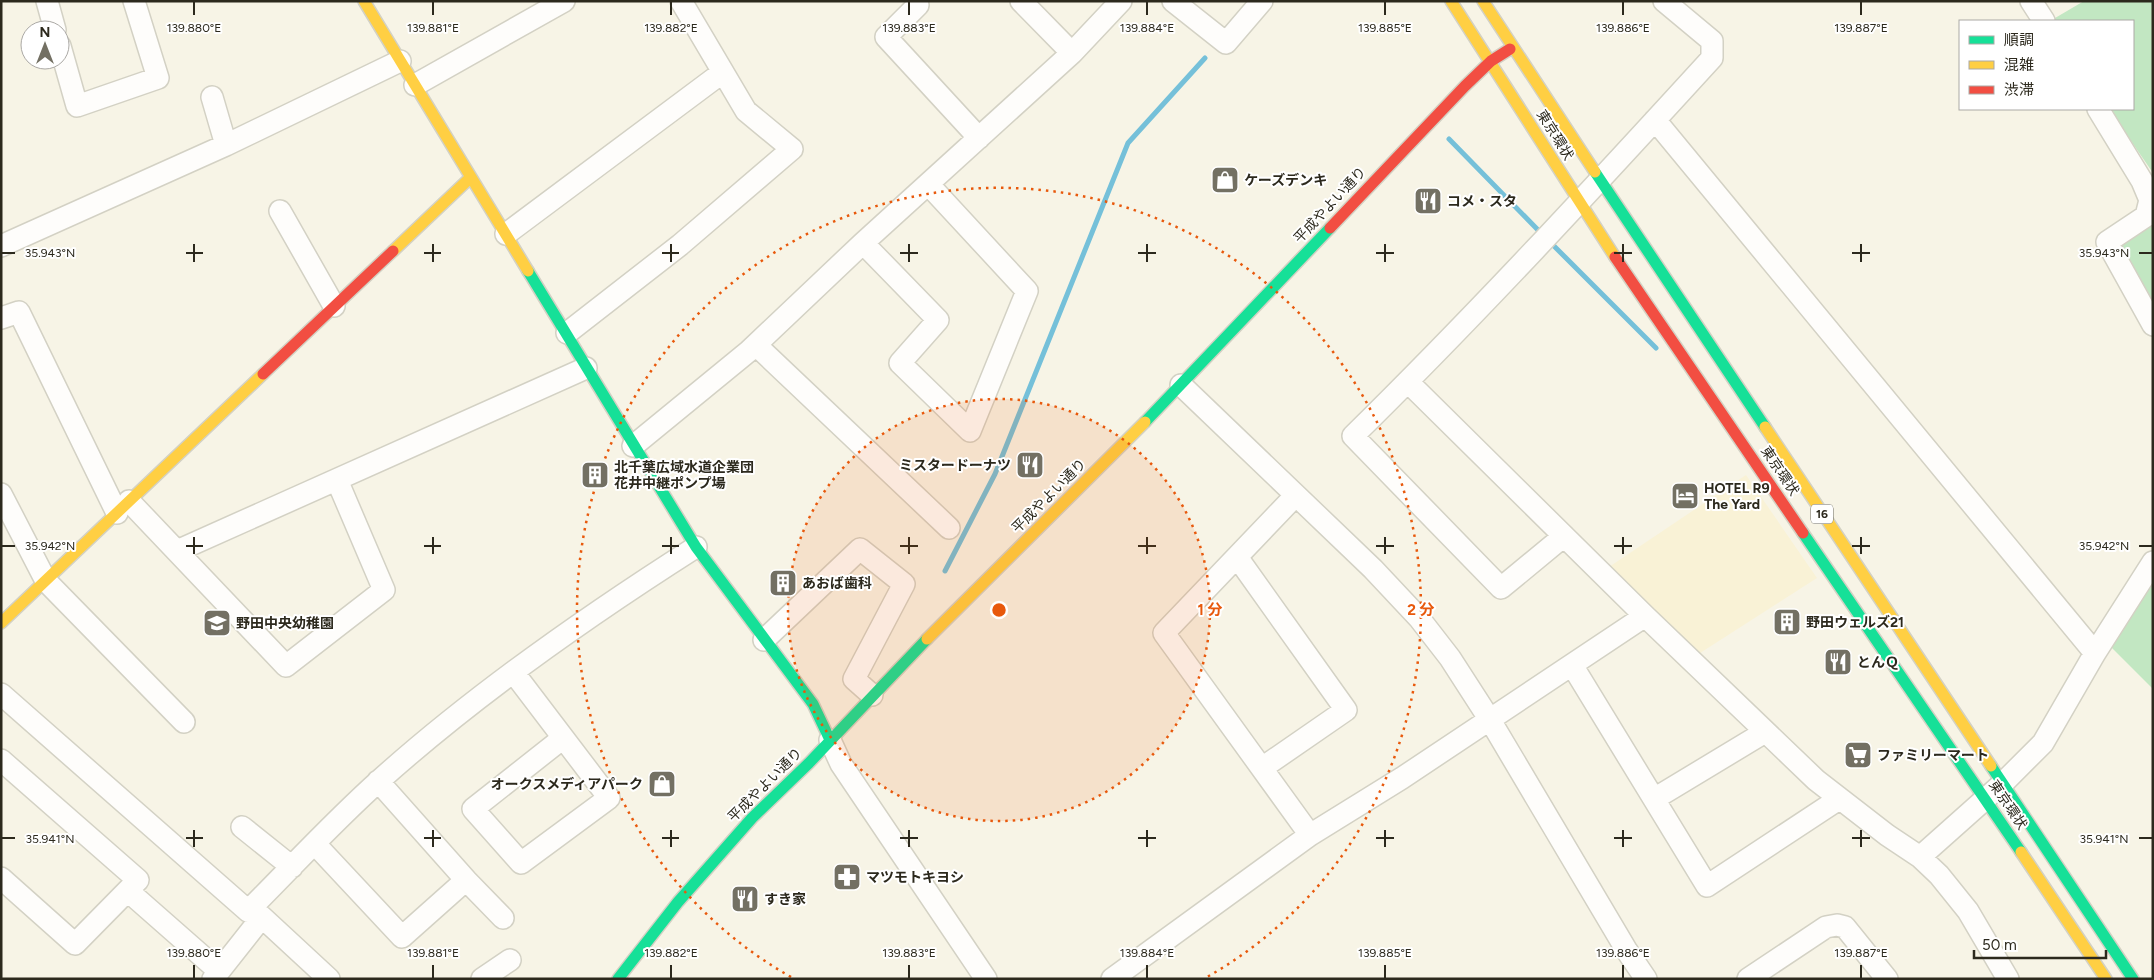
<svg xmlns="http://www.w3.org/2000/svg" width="2154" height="980" viewBox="0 0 2154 980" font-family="Figtree,'Noto Sans JP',sans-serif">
<rect width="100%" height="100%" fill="#f7f4e6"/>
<!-- built -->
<path fill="#f9f2d6" d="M1746,475L1817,578L1697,655L1606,569Z"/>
<!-- green -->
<path fill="#c2e7c2" d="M2084,1H2153V173L2109,109H2133V21H2050Z
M2153,213V329L2117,246Z
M2153,573V689L2108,644Z"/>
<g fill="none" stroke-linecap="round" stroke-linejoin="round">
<!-- stream -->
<path stroke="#75c0d9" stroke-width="5" d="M1449,139L1538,230
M1551,243L1656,348
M945,571L995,474L1128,143L1205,58"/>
<defs>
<path id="street" d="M47,1L55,30
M1021,1L1072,53
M1173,1L1226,43L1262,1
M2031,1L2044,21
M918,5L886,37L979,138
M60,46L77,106L158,78L134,1
M415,85L564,1
M212,97L226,145
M2098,109L2142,181L2150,200L2146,216L2107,242L2153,325
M1655,120L2095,653
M280,211L334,306
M506,234L723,72
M863,243L938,320L900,363L970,431L1027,291L928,184
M1,246L226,145L400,61
M1,318L19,312L117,513
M567,333L680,245L792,149L746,111L681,1
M756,345L949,528
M1408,382L1645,616L1816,780L1887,835L1920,857L1939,875L1968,911L2008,979
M1181,385L1373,569L1419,618L1450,658L1490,720L1627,951L1646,979
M633,446L749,351L863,243L1072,53L1121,1
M1,494L46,581L184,722
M1295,496L1164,633L1310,835
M129,501L286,666L384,590L337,480
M1564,536L1501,588L1353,436C1477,314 1595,186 1712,58V41L1664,1
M177,551L586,368
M1237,557L1346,710L1262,768
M764,640L860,549L904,584L854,679L872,695
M1572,665L1707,886L1839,799
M514,673L609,798L521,863L473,809L563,738
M1,694L248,911L262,917L329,979
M830,740L841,764L986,979
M1,760L138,880L75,944L1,878
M1654,799L1765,732
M242,827L292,867
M315,844L402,937L466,880L378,781
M1920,857L2002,784L2043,743L2095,653L2153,562
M466,880L503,918
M128,891L219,971
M248,911C292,867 334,821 380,780C477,693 586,617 696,547
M213,979L262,917
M482,979L510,960
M1112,979L1310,835L1402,778L1645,616
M1748,979L1826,927L1837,925L1845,927L1887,979"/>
<path id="fast" d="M1595,172L1765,427
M528,271L696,547L813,704L830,740
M1145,422L1330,228
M1803,533L2021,852
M1991,766L2133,979
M618,979L678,902L752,818L809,763L927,639"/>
<path id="slow" d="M364,1L528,271
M1451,1L1615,257
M1483,1L1595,172
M393,251L471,177
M1765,427L1991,766
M1,623L263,374
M927,639L1145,422
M2021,852L2106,979"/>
<path id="jam" d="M1330,228L1465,86L1491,61L1510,49
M1615,257L1803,533
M263,374L393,251"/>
</defs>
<!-- street casing -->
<use href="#street" stroke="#d3d1c4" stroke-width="24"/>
<!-- fast casing -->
<use href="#fast" stroke="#d3d1c4" stroke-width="14"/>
<!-- slow casing -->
<use href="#slow" stroke="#d3d1c4" stroke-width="14"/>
<!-- jam casing -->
<use href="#jam" stroke="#d3d1c4" stroke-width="14"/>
<!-- street -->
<use href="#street" stroke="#fefdfb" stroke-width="21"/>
<!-- fast -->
<use href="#fast" stroke="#16e098" stroke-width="11"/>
<!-- slow -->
<use href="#slow" stroke="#ffcf43" stroke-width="11"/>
<!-- jam -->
<use href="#jam" stroke="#f24e42" stroke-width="11"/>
</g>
<!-- ticks -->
<path fill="none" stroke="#2c291d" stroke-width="2" d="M194,2V15M433,2V15M671,2V15M909,2V15M1147,2V15M1385,2V15M1623,2V15M1861,2V15M194,244V262M433,244V262M671,244V262M909,244V262M1147,244V262M1385,244V262M1623,244V262M1861,244V262M2,253H15M186,253H203M424,253H441M662,253H679M900,253H918M1138,253H1156M1376,253H1394M1614,253H1632M1852,253H1870M2139,253H2152M194,537V554M433,537V554M671,537V554M909,537V554M1147,537V554M1385,537V554M1623,537V554M1861,537V554M2,546H15M186,546H203M424,546H441M662,546H679M900,546H918M1138,546H1156M1376,546H1394M1614,546H1632M1852,546H1870M2139,546H2152M194,830V847M433,830V847M671,830V847M909,830V847M1147,830V847M1385,830V847M1623,830V847M1861,830V847M2,838H15M186,838H203M424,838H441M662,838H679M900,838H918M1138,838H1156M1376,838H1394M1614,838H1632M1852,838H1870M2139,838H2152M194,965V978M433,965V978M671,965V978M909,965V978M1147,965V978M1385,965V978M1623,965V978M1861,965V978"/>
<!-- distance rings -->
<circle cx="999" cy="610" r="211" fill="#e8590c" fill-opacity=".12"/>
<g fill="none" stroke="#e8590c" stroke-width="2.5" stroke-dasharray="2.5 5">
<circle cx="999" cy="610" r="211"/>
<path d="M791 977A422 422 0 1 1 1207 977"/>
</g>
<!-- icons -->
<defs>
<symbol id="shop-square" viewBox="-11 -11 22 22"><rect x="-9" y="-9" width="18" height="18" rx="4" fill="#737063" stroke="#fff"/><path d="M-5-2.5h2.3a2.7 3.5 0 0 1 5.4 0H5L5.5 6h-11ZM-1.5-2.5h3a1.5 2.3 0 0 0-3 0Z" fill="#fff"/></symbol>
<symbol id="restaurant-square" viewBox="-11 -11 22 22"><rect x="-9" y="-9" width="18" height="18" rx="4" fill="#737063" stroke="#fff"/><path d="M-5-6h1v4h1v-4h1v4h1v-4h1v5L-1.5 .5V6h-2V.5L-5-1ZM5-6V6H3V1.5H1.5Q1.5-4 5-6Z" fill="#fff"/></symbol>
<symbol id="building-square" viewBox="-11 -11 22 22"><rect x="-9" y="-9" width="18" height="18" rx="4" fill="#737063" stroke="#fff"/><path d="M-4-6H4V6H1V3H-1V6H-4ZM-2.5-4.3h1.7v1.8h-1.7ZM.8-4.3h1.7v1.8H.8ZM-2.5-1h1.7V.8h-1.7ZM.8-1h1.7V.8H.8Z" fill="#fff"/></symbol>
<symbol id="hotel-square" viewBox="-11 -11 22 22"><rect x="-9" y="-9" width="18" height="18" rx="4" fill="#737063" stroke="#fff"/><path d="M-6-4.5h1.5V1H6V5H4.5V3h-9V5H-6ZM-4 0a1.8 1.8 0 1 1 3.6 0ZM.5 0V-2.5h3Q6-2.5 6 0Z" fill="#fff"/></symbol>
<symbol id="school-square" viewBox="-11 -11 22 22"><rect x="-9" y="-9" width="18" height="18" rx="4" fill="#737063" stroke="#fff"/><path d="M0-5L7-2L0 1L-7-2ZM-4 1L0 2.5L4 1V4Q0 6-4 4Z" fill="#fff"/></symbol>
<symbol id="supermarket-square" viewBox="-11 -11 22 22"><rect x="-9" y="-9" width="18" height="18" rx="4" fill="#737063" stroke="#fff"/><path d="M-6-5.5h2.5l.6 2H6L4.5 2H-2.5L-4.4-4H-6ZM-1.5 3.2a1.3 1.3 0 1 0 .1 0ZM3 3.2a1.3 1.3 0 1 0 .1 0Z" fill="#fff"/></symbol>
<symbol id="pharmacy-square" viewBox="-11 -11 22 22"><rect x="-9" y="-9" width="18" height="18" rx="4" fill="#737063" stroke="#fff"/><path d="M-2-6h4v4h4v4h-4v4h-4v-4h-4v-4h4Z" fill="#fff"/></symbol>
</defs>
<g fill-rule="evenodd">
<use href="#shop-square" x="1209" y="164" width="32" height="32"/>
<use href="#restaurant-square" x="1412" y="185" width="32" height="32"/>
<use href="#restaurant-square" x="1014" y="449" width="32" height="32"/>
<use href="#building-square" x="579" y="459" width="32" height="32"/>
<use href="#hotel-square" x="1669" y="480" width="32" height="32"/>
<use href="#building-square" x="767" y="567" width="32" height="32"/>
<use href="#building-square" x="1771" y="606" width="32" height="32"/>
<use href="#school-square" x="201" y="607" width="32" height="32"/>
<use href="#restaurant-square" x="1822" y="646" width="32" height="32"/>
<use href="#supermarket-square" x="1842" y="739" width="32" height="32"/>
<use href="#shop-square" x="646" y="768" width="32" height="32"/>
<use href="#pharmacy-square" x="831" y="861" width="32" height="32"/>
<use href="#restaurant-square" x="729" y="883" width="32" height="32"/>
</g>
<g text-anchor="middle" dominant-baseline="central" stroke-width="4" stroke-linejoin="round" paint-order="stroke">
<!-- shield labels -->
<rect fill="#fff" stroke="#6b6961" stroke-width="1" x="1811" y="504.5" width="22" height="19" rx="4"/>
<g font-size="12" font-weight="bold" fill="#2c291d">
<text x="1822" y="514">16</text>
</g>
<!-- street labels -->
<g font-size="14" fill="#2c291d" stroke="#fff">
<text transform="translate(1555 135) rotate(58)">東京環状</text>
<text transform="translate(1330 205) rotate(-47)">平成やよい通り</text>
<text transform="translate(1780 471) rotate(56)">東京環状</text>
<text transform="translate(1049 496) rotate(-45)">平成やよい通り</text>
<text transform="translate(765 785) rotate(-45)">平成やよい通り</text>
<text transform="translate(2008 805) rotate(56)">東京環状</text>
</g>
<!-- poi labels -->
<g font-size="14" font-weight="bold" fill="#2c291d" stroke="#fff" text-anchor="start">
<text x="1244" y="180">ケーズデンキ</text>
<text x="1447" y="201">コメ・スタ</text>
<text x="1011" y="465" text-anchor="end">ミスタードーナツ</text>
<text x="614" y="467">北千葉広域水道企業団<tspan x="614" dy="16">花井中継ポンプ場</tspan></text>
<text x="1704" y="488">HOTEL R9<tspan x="1704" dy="16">The Yard</tspan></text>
<text x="802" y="583">あおば歯科</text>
<text x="1806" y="622">野田ウェルズ21</text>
<text x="236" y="623">野田中央幼稚園</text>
<text x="1857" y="662">とんＱ</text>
<text x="1877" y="755">ファミリーマート</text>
<text x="643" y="784" text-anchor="end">オークスメディアパーク</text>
<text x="866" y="877">マツモトキヨシ</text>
<text x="764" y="899">すき家</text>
</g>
</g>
<g font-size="12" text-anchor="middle" fill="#2c291d" stroke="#fff" stroke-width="4" stroke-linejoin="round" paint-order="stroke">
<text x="194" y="32">139.880°E</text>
<text x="433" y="32">139.881°E</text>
<text x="671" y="32">139.882°E</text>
<text x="909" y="32">139.883°E</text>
<text x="1147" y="32">139.884°E</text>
<text x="1385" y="32">139.885°E</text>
<text x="1623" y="32">139.886°E</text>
<text x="1861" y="32">139.887°E</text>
<text x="50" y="257">35.943°N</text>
<text x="2104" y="257">35.943°N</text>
<text x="50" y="550">35.942°N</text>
<text x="2104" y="550">35.942°N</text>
<text x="50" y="843">35.941°N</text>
<text x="2104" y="843">35.941°N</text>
<text x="194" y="957">139.880°E</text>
<text x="433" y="957">139.881°E</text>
<text x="671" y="957">139.882°E</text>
<text x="909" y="957">139.883°E</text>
<text x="1147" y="957">139.884°E</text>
<text x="1385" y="957">139.885°E</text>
<text x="1623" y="957">139.886°E</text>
<text x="1861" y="957">139.887°E</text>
</g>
<circle cx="999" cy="610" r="8" fill="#e8590c" stroke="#fff" stroke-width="2.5"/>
<g font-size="15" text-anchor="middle" font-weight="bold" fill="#e8590c" stroke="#fff" stroke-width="4" stroke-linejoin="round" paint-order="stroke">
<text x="1210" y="615">1 分</text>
<text x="1421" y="615">2 分</text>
</g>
<!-- border -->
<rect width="2154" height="980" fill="none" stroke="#2c291d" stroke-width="5"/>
<!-- legend -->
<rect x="1959" y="20" width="175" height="90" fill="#ffffff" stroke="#aba9a5"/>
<rect x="1969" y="36" width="25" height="8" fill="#16e098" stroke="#aba9a5"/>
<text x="2004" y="45" font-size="15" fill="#2c291d">順調</text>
<rect x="1969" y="61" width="25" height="8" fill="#ffcf43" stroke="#aba9a5"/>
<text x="2004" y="70" font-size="15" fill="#2c291d">混雑</text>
<rect x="1969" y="86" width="25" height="8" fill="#f24e42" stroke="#aba9a5"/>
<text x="2004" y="95" font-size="15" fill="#2c291d">渋滞</text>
<!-- north arrow -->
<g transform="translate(45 45)"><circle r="24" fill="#ffffff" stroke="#aba9a5"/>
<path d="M0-4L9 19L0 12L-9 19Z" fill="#737063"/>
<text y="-8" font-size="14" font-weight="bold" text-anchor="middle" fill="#2c291d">N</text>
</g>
<!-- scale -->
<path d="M1974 950v8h132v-8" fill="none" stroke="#2c291d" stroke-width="2.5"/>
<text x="1982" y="950" font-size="15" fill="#2c291d" stroke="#ffffff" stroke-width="4" paint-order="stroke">50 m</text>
</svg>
